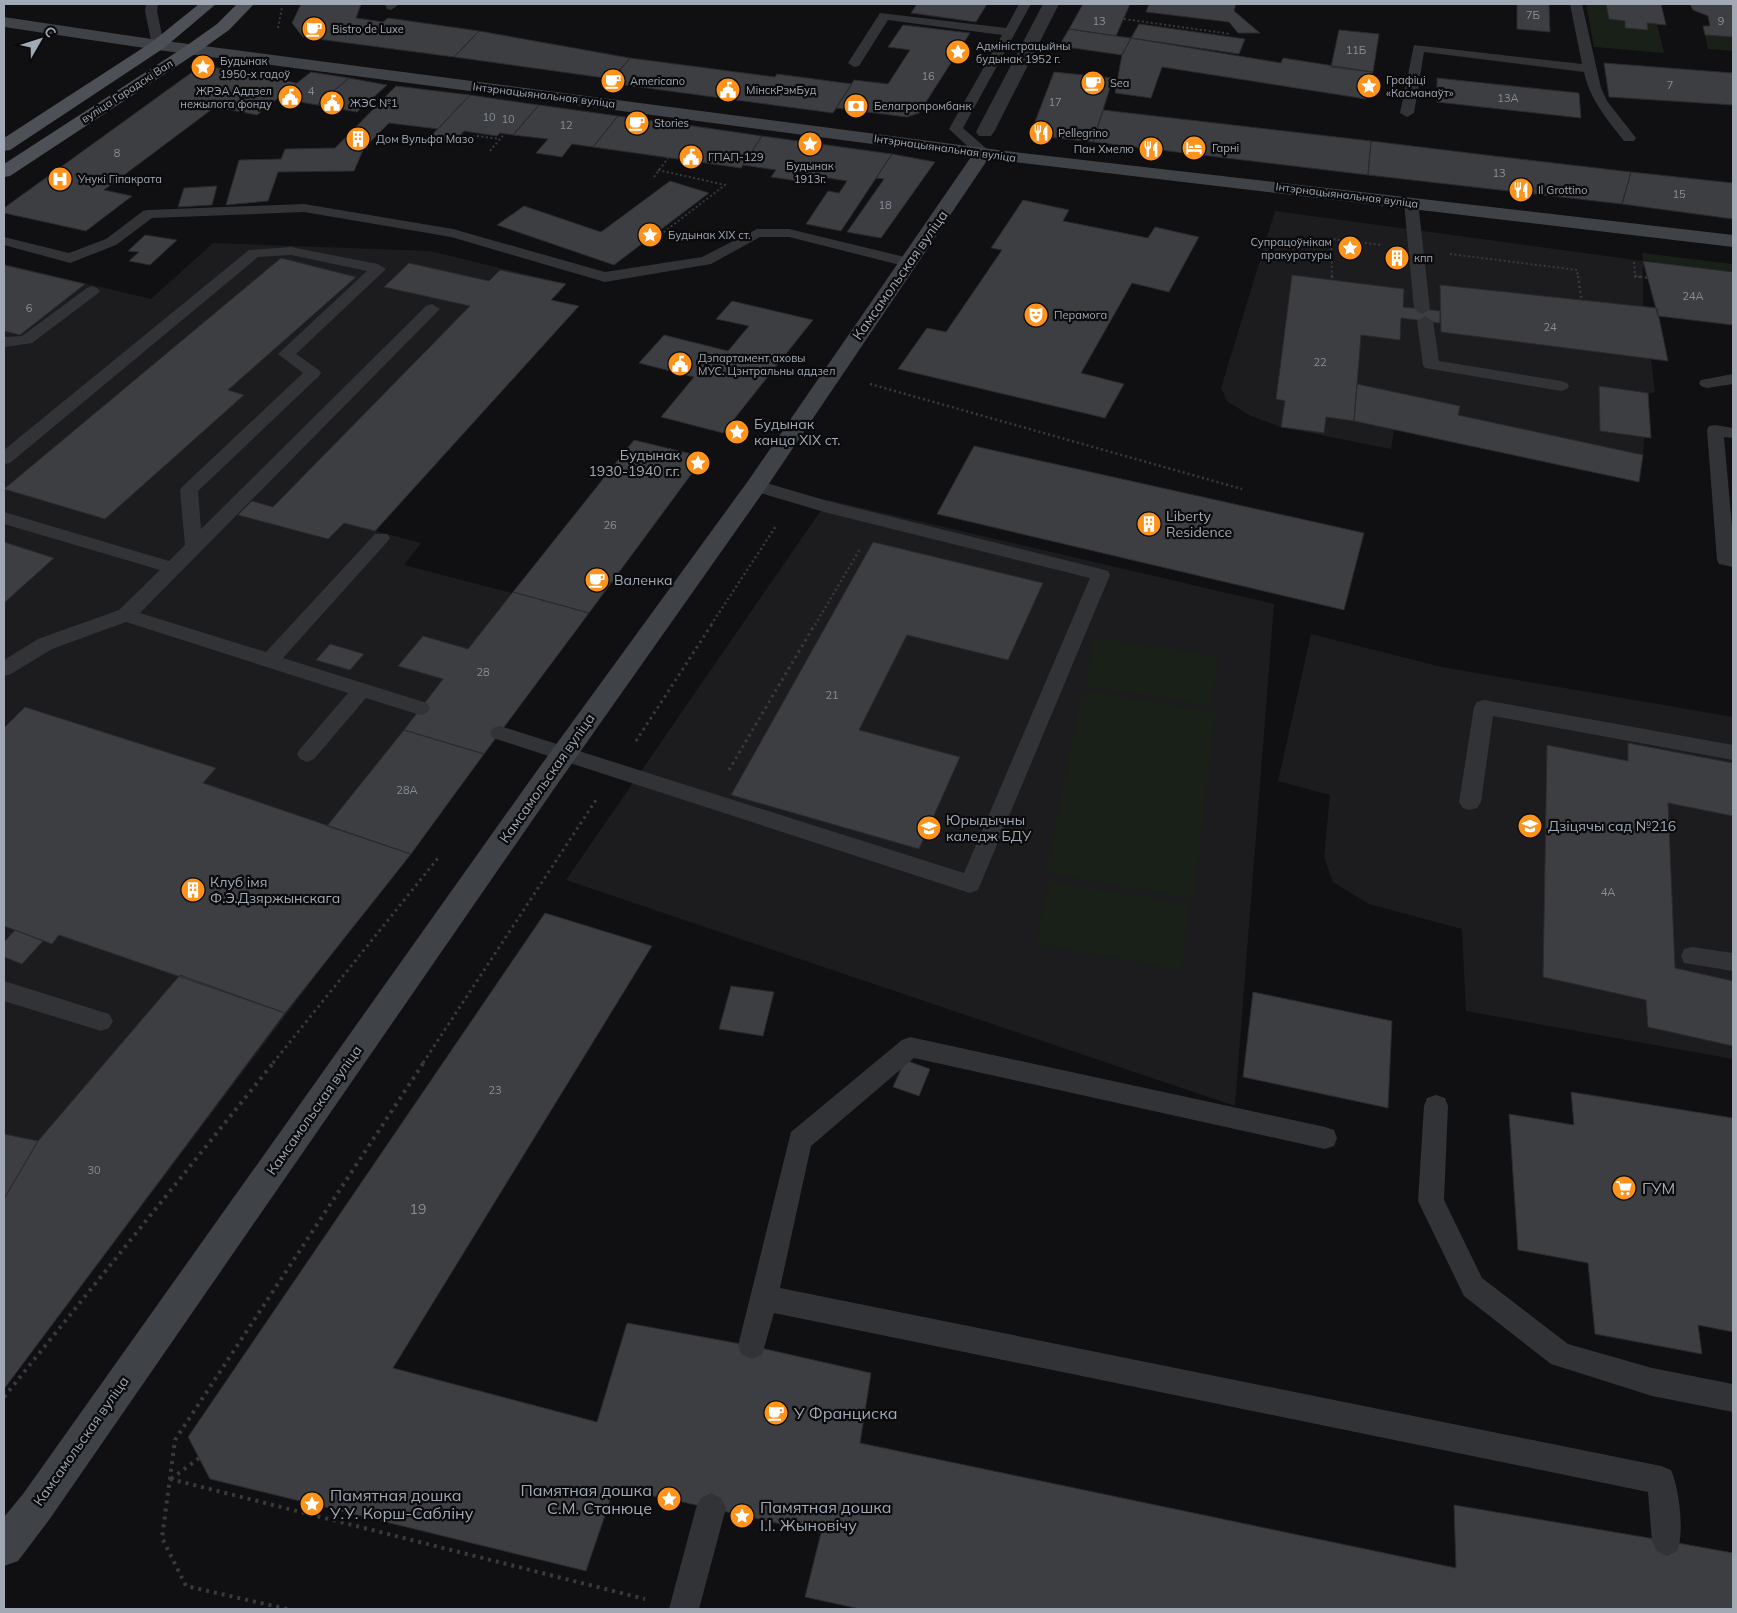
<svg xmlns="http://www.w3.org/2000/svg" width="1737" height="1613" viewBox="0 0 1737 1613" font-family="Mulish,sans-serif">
<rect width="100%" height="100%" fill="#101012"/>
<!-- built -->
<path fill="#1c1c1f" d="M1275,211L1643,261V307L1657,308L1668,361L1651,359L1655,392L1647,394L1643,455L1612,449L1394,429L1391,449L1281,427L1251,416L1228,402L1221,388Z
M213,243L430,251L566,284L552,300L579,306L376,531L421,543L404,565L589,613L4,1389V264L151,299Z
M828,500L1274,604L1235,1106L566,880Z
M1311,634L1442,667L1733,717V1059L1466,1011L1462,929L1369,904L1333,882L1324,857L1330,795L1278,781Z"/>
<!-- green -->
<path fill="#182018" d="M1586,4H1606L1609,19L1625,21L1626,28L1648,30L1647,23L1657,24L1664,53L1594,47Z
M1705,35L1733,37V51L1708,49Z
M1642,253L1733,264V272L1643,260Z
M1094,637L1218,656L1212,706L1085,686Z
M1082,690L1216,712L1194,899L1046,873Z
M1048,881L1189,904L1182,970L1036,944Z"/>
<!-- building -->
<path fill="#3c3e42" stroke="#2a2a2e" d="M301,4H361L356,18L383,22L388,18L479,31L454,57L303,37L292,23Z
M917,4H987L976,22L911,13Z
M1083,4H1130L1116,36L1069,29Z
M1149,4H1236L1234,11L1260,33H1238L1229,22L1146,12Z
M1517,4H1549L1550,32L1517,29Z
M1606,4H1661L1666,25L1647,23L1648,30L1625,28V21L1609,19Z
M1690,4H1733V37L1705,35L1703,26H1710L1708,16L1693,10Z
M1139,24L1245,39L1239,54L1131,38Z
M903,25L970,33L919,113L907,117L836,108L854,80L888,84L910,50L888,47Z
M1069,29L1116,36L1131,38L1122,55L1059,46Z
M1339,30L1379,34L1373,72L1331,67Z
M479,31L630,58L612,79L454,57Z
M1131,38L1281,63L1283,58L1373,72L1366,99L1162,67L1151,98L1115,93L1122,55Z
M630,58L775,77L777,74L852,84L833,113L609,83Z
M1604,63L1733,73V105L1609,97Z
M202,65L297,83L257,115L215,107L104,190L132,196L86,231L4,213V208Z
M311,72L349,78L317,105L278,98Z
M1054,72L1113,78L1093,142L1030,135Z
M349,78L387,85L357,112L317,105Z
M1437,78L1579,93L1581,118L1437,102Z
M396,86L470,95L438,129L389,123L364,148L354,171L278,172L268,201L226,205L239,160L281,159L285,149L335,148Z
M470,95L531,104L539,105L513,135L500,133L497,136L464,131L455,142L429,138Z
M539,105L618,116L593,147L572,144L562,157L536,153L548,139L513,135Z
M1103,110L1371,141L1368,175L1093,142Z
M618,116L693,126L762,136L741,168L593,147Z
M762,136L892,154L841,231L806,224L828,191L839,193L847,181L803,174L798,181L771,177L776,170L743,165Z
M1371,141L1494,156L1631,172L1622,204L1368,175Z
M892,154L935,162L881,238L847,232L884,179L876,178Z
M1631,172L1733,183V219L1622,204Z
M670,181L709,193L614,265L497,225L524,206L601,232Z
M217,186L212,205L178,207L184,188Z
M1023,200L1069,210L1063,221L1148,238L1155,227L1199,237L1169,292L1132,283L1081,373L1124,384L1105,418L898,369L927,328L946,332L1002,250L991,248Z
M145,235L177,240L150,265L129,261L139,252L128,251Z
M1391,253L1403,255V263L1391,262Z
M281,258L356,277L228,390L244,395L105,519L4,489Z
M1643,261L1733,272V325L1658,316Z
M409,263L489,281L500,270L566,284L551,300L579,306L375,531L344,523L328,539L238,515L252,501L273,507L470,306L384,287Z
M4,265L85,284L20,335L4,331Z
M1292,275L1404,289L1403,307L1440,311V323L1401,318L1400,340L1361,335L1354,421L1326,417L1324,433L1281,427L1285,401L1276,399Z
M1440,285L1657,308L1668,361L1441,332Z
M732,301L813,320L723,433L661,417L694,377L639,363L664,335L728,351L749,326L716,319Z
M1357,384L1460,406L1458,415L1643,455L1639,482L1354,421Z
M1599,386L1648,393L1651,438L1600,431Z
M634,440L704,457L589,613L513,592Z
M974,446L1364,533L1344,610L937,514Z
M4,542L54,558L4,603Z
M873,542L1043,583L1008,660L907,635L859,730L960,757L919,849L731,795Z
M513,592L589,613L484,754L404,730L443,679L398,666L423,636L468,649Z
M330,644L364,654L350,670L316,660Z
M25,707L216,768L203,783L411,854L285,1013L59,935L52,944L4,926V728Z
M404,730L484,754L411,854L327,826Z
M1628,743L1733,763V816L1668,803L1675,968L1733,981V1046L1648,1027L1646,1000L1543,977L1547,745L1628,761Z
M545,913L652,946L393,1368L597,1422L627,1323L752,1346L871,1373L860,1443L1456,1568L1454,1505L1667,1541L1733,1553V1609H860L805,1597L821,1533L669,1499L614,1489L586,1571L210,1479L188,1437Z
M15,930L43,941L22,964L4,957V942Z
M180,975L285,1013L4,1389V1199L38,1141Z
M731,986L774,992L763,1036L719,1029Z
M1253,992L1392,1021L1388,1108L1243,1077Z
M905,1060L930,1069L919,1096L893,1087Z
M1571,1092L1733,1118V1332L1698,1325L1702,1354L1595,1334L1588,1263L1518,1250L1509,1114L1574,1125Z
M4,1134L38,1141L4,1199Z"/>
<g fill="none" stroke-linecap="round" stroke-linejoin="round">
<!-- path-far3 -->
<path stroke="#373a3e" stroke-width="2" stroke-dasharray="2 2.5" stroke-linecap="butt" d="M1124,19L1231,34
M278,28L282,7
M459,137L477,136L500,139
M490,151L505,133
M658,170L725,185L660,235
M654,177L668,158
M1450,254L1577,270L1578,277
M1634,262L1635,277H1640
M1332,277L1331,239L1382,245"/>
<!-- path-far2 -->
<path stroke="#373a3e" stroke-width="2.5" stroke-dasharray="2 3" stroke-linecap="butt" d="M1332,276V280
M1578,276L1582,302
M1635,276L1648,278
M870,384L1242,489
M711,625L776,526
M815,625L860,549"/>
<!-- path-far1 -->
<path stroke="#373a3e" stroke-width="3" stroke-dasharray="2.5 4" stroke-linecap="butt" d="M636,741L712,624
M729,770L815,624
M273,1063L438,858
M423,1063L596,800"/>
<!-- path -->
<path stroke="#373a3e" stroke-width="4" stroke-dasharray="3 5" stroke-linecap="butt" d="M4,1397L274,1062
M170,1479L645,1599
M171,1479L199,1458
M287,1609L186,1586L162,1538L175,1440L424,1062"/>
<!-- lane -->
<path fill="#313337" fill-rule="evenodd" d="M146,4H158L157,11L164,45L162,48H154L152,45L145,11Z
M385,4H397V6L391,10L387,9Z
M1019,4H1031L963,128L988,150L990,153L988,156H978L949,129L1002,35L888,20L859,66L854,67L848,63L880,13L1006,28Z
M1570,4H1582L1601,88L1607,101L1636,138L1634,141H1624C1607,119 1590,100 1584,72L1424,52L1414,113L1407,117L1400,113L1414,45L1582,64Z
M1411,198L1418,202L1430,309L1422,314L1414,309L1404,202Z
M304,204L453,229L605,272L702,257L757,229H789L913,259L916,262L908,267L789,237H760L711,264L605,282L451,237L304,212L152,218L116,245L70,263L4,245V237L69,253L106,239L143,211L148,210Z
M291,247L378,264L386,269L296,354L319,370L321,373L319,376L198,491L201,529L426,306L432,304L440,309L140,613L266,652L375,534H387L390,538L387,542L283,658L427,703L430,708L427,713L420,715L366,698L314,759L307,762L300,759L297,754L300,749L348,693L126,622L52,649L11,674L4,676V660L38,639L119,610L160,570L4,524V512L169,561L185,545L180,490L183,486L303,373L278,354L367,271L291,255L258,257L10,463L4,464V450L249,250Z
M92,286L97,288L100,291L97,294L32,343L4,347V337L22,336L87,288Z
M1425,316L1433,321L1439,361L1561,381L1567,383L1569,386L1567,389L1561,391L1425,368L1423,365L1417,321Z
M1733,374V384L1707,388L1701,386L1699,383L1701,380Z
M1715,425L1733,428V438L1724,437L1733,538V567L1719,564L1717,560L1707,430L1709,426Z
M756,480L828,501L1101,569L1108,571L1110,575L978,890L970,893L493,738L490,733L493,728L500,726L964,873L1090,578L824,512L750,490L747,486L750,482Z
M1484,700L1733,745V760L1493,716L1481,802L1477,808L1470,810L1463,808L1459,802L1474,707L1477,702Z
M1692,947L1733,953V971L1684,963L1681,956L1684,949Z
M4,981L109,1014L113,1021L109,1028L101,1031L4,1001Z
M910,1037L1325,1127L1334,1130L1337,1138L1334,1146L1325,1149L914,1058L811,1146L780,1288L1661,1466L1671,1470C1679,1488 1685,1533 1677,1551L1667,1556L1657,1551L1652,1541L1648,1492L774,1313L762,1355L752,1359L742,1355L738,1346L791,1132L902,1040Z
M1436,1095L1445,1098L1448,1106L1444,1200L1482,1278L1568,1344L1652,1368L1733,1384V1412L1652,1396L1551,1364L1464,1296L1418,1201L1424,1106L1427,1098Z
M711,1493L721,1498L726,1508L699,1609H669L696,1508L701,1498Z"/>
<!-- street -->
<path fill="#313337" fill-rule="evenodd" d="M1043,4H1059L994,132L991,136H979L976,132Z"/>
<!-- secondary -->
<path fill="#3f4247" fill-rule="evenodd" d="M4,17L158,40L1006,151L1733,235V247L988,159L764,491L556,786L49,1520L18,1561L4,1566V1517L23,1494L536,772L748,481L971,157L158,50L4,27Z"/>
<!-- primary -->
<path fill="#4d5056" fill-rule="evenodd" d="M199,4H216L164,48L10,150L4,151V138L152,42Z
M237,4H254L229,30L198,52L10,176L4,177V164L186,46L217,24Z"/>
</g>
<!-- icons -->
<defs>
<symbol id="cafe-disc" viewBox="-11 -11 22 22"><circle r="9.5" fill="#fe931c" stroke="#0b0b0d"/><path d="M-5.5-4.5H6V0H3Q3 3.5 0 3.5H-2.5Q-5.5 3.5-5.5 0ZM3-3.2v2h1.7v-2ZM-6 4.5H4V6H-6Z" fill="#fff"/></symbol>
<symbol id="sight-disc" viewBox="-11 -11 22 22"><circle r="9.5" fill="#fe931c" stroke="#0b0b0d"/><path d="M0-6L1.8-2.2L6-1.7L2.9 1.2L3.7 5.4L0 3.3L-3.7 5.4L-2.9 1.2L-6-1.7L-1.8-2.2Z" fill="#fff"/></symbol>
<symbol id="civic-disc" viewBox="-11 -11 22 22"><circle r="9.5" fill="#fe931c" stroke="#0b0b0d"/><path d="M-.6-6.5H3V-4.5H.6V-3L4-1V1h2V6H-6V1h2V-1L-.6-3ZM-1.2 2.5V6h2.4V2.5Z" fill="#fff"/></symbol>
<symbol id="bank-disc" viewBox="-11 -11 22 22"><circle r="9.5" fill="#fe931c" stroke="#0b0b0d"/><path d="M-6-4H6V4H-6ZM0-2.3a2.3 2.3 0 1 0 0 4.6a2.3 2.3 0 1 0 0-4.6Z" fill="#fff"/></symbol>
<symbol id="restaurant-disc" viewBox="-11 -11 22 22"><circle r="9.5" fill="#fe931c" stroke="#0b0b0d"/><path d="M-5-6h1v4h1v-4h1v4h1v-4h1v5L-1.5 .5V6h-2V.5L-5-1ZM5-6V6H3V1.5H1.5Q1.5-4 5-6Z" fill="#fff"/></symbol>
<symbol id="building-disc" viewBox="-11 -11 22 22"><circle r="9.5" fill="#fe931c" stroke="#0b0b0d"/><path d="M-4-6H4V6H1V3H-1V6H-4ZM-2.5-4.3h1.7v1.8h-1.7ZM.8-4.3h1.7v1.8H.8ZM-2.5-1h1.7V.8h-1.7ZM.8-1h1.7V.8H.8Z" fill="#fff"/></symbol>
<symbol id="hotel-disc" viewBox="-11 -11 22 22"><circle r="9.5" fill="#fe931c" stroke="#0b0b0d"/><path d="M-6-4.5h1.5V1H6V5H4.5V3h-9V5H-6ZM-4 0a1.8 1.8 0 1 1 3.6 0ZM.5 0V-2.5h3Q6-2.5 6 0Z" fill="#fff"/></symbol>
<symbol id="hospital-disc" viewBox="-11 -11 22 22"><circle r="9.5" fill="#fe931c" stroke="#0b0b0d"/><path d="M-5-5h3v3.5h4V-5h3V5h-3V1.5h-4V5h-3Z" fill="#fff"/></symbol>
<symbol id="theatre-disc" viewBox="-11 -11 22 22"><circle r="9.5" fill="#fe931c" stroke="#0b0b0d"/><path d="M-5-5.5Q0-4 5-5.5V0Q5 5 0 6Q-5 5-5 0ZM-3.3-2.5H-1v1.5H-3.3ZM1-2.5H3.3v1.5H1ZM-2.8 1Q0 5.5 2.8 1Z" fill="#fff"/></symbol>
<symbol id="school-disc" viewBox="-11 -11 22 22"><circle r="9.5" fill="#fe931c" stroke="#0b0b0d"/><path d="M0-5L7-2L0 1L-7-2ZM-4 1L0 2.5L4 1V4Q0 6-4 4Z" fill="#fff"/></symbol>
<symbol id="university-disc" viewBox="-11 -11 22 22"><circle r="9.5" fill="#fe931c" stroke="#0b0b0d"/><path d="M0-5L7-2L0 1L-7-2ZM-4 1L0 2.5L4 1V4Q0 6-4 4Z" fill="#fff"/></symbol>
<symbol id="supermarket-disc" viewBox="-11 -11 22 22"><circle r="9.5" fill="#fe931c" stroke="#0b0b0d"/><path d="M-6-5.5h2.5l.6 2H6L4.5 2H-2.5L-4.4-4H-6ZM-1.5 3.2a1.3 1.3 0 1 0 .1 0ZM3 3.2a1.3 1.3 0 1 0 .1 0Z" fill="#fff"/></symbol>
</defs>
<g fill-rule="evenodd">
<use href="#cafe-disc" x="300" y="15" width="28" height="28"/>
<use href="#sight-disc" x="944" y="38" width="28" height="28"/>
<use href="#sight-disc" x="189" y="53" width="28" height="28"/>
<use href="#cafe-disc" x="599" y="67" width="28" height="28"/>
<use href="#cafe-disc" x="1079" y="69" width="28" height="28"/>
<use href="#sight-disc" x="1355" y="72" width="28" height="28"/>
<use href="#civic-disc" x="714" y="76" width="28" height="28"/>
<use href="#civic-disc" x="276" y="83" width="28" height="28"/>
<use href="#civic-disc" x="318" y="89" width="28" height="28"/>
<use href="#bank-disc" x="842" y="92" width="28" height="28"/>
<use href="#cafe-disc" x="623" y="109" width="28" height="28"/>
<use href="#restaurant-disc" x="1027" y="119" width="28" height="28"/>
<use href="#building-disc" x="344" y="125" width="28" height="28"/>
<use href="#sight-disc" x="796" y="130" width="28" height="28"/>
<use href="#hotel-disc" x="1180" y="134" width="28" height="28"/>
<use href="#restaurant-disc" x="1137" y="135" width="28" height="28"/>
<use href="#civic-disc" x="677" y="143" width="28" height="28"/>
<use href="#hospital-disc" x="46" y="165" width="28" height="28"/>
<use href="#restaurant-disc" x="1507" y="176" width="28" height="28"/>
<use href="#sight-disc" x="636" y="221" width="28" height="28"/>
<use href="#sight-disc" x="1336" y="234" width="28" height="28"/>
<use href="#building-disc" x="1383" y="244" width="28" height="28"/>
<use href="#theatre-disc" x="1022" y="301" width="28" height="28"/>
<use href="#civic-disc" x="666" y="350" width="28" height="28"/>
<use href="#sight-disc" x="723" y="418" width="28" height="28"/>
<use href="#sight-disc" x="684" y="449" width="28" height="28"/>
<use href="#building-disc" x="1135" y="510" width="28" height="28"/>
<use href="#cafe-disc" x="583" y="566" width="28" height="28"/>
<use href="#school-disc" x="1516" y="812" width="28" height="28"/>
<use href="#university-disc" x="915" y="814" width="28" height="28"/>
<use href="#building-disc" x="179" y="876" width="28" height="28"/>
<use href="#supermarket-disc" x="1610" y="1174" width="28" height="28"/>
<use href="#cafe-disc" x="762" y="1399" width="28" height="28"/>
<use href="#sight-disc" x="655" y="1485" width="28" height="28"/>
<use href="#sight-disc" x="298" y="1490" width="28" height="28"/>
<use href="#sight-disc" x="728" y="1502" width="28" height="28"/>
</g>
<g text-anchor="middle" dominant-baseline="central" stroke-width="4.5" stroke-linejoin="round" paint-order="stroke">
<!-- number labels -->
<g font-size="11" fill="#878e98">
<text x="1533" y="15">7Б</text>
<text x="1099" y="21">13</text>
<text x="1721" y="21">9</text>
<text x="1356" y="50">11Б</text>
<text x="928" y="76">16</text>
<text x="1670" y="85">7</text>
<text x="311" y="91">4</text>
<text x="1508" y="98">13А</text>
<text x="1055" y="102">17</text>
<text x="489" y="117">10</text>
<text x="508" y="119">10</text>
<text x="566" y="125">12</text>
<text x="117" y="153">8</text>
<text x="1499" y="173">13</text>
<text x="1679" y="194">15</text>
<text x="885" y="205">18</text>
<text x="1693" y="296">24А</text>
<text x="29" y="308">6</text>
<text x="1550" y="327">24</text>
<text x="1320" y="362">22</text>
<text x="610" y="525">26</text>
<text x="483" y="672">28</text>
<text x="832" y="695">21</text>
<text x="407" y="790">28А</text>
<text x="1608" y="892">4А</text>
<text x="495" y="1090">23</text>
<text x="94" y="1170">30</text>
</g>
<!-- far-poi labels -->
<g font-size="11" fill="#a0a9b4" stroke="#0b0b0d" text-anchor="start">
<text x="332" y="29">Bistro de Luxe</text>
<text x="976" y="46">Адміністрацыйны<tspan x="976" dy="13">будынак 1952 г.</tspan></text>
<text x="220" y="61">Будынак<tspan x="220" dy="13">1950-х гадоў</tspan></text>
<text x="1386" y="80">Графіці<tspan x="1386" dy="13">«Касманаўт»</tspan></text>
<text x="630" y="81">Americano</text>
<text x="1110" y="83">Sea</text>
<text x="746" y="90">МінскРэмБуд</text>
<text x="272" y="91" text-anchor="end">ЖРЭА Аддзел<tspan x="272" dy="13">нежылога фонду</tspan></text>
<text x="350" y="103">ЖЭС №1</text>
<text x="874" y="106">Белагропромбанк</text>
<text x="654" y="123">Stories</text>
<text x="1058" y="133">Pellegrino</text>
<text x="376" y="139">Дом Вульфа Мазо</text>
<text x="1212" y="148">Гарні</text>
<text x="1134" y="149" text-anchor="end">Пан Хмелю</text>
<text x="708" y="157">ГПАП-129</text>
<text x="810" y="166" text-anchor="middle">Будынак<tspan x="810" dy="13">1913г.</tspan></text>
<text x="78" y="179">Унукі Гіпакрата</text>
<text x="1538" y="190">Il Grottino</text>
<text x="668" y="235">Будынак XIX ст.</text>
<text x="1332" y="242" text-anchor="end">Супрацоўнікам<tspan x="1332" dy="13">пракуратуры</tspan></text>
<text x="1414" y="258">кпп</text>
<text x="1054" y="315">Перамога</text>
<text x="698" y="358">Дэпартамент аховы<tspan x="698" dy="13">МУС. Цэнтральны аддзел</tspan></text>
</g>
<!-- far-street labels -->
<g font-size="11" fill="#a0a9b4" stroke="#0b0b0d">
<text transform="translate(127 91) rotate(-33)">вуліца Гарадскі Вал</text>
<text transform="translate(544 95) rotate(7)">Інтэрнацыянальная вуліца</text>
<text transform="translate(945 148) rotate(8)">Інтэрнацыянальная вуліца</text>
<text transform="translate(1347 195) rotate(7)">Інтэрнацыянальная вуліца</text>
</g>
<!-- street labels -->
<g font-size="14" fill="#a0a9b4" stroke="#0b0b0d">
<text transform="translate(900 275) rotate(-55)">Камсамольская вуліца</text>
<text transform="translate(547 778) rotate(-55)">Камсамольская вуліца</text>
<text transform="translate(314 1110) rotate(-55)">Камсамольская вуліца</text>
<text transform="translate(81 1441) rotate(-55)">Камсамольская вуліца</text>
</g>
<!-- poi labels -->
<g font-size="14" fill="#a0a9b4" stroke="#0b0b0d" text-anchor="start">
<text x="754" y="424">Будынак<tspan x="754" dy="16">канца ХІХ ст.</tspan></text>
<text x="680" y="455" text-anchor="end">Будынак<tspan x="680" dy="16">1930-1940 г.г.</tspan></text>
<text x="1166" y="516">Liberty<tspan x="1166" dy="16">Residence</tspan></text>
<text x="614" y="580">Валенка</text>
<text x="946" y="820">Юрыдычны<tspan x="946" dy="16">каледж БДУ</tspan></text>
<text x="1548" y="826">Дзіцячы сад №216</text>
<text x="210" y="882">Клуб імя<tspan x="210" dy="16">Ф.Э.Дзяржынскага</tspan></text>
</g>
<!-- near-number labels -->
<g font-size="14" fill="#878e98">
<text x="418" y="1209">19</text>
</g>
<!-- near-poi labels -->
<g font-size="16" fill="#a0a9b4" stroke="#0b0b0d" text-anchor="start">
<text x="1642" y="1188">ГУМ</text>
<text x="794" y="1413">У Франциска</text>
<text x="652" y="1490" text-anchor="end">Памятная дошка<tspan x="652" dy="18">С.М. Станюце</tspan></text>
<text x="330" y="1495">Памятная дошка<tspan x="330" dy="18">У.У. Корш-Сабліну</tspan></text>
<text x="760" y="1507">Памятная дошка<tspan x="760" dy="18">І.І. Жыновічу</tspan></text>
</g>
</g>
<!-- border -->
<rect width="1737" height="1613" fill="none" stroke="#a0a9b4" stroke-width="10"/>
<!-- north arrow -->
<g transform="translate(40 40) rotate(51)" stroke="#0b0b0d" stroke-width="4" paint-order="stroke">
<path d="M0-4L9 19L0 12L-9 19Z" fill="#a0a9b4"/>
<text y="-8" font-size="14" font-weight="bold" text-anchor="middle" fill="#a0a9b4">С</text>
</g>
</svg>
